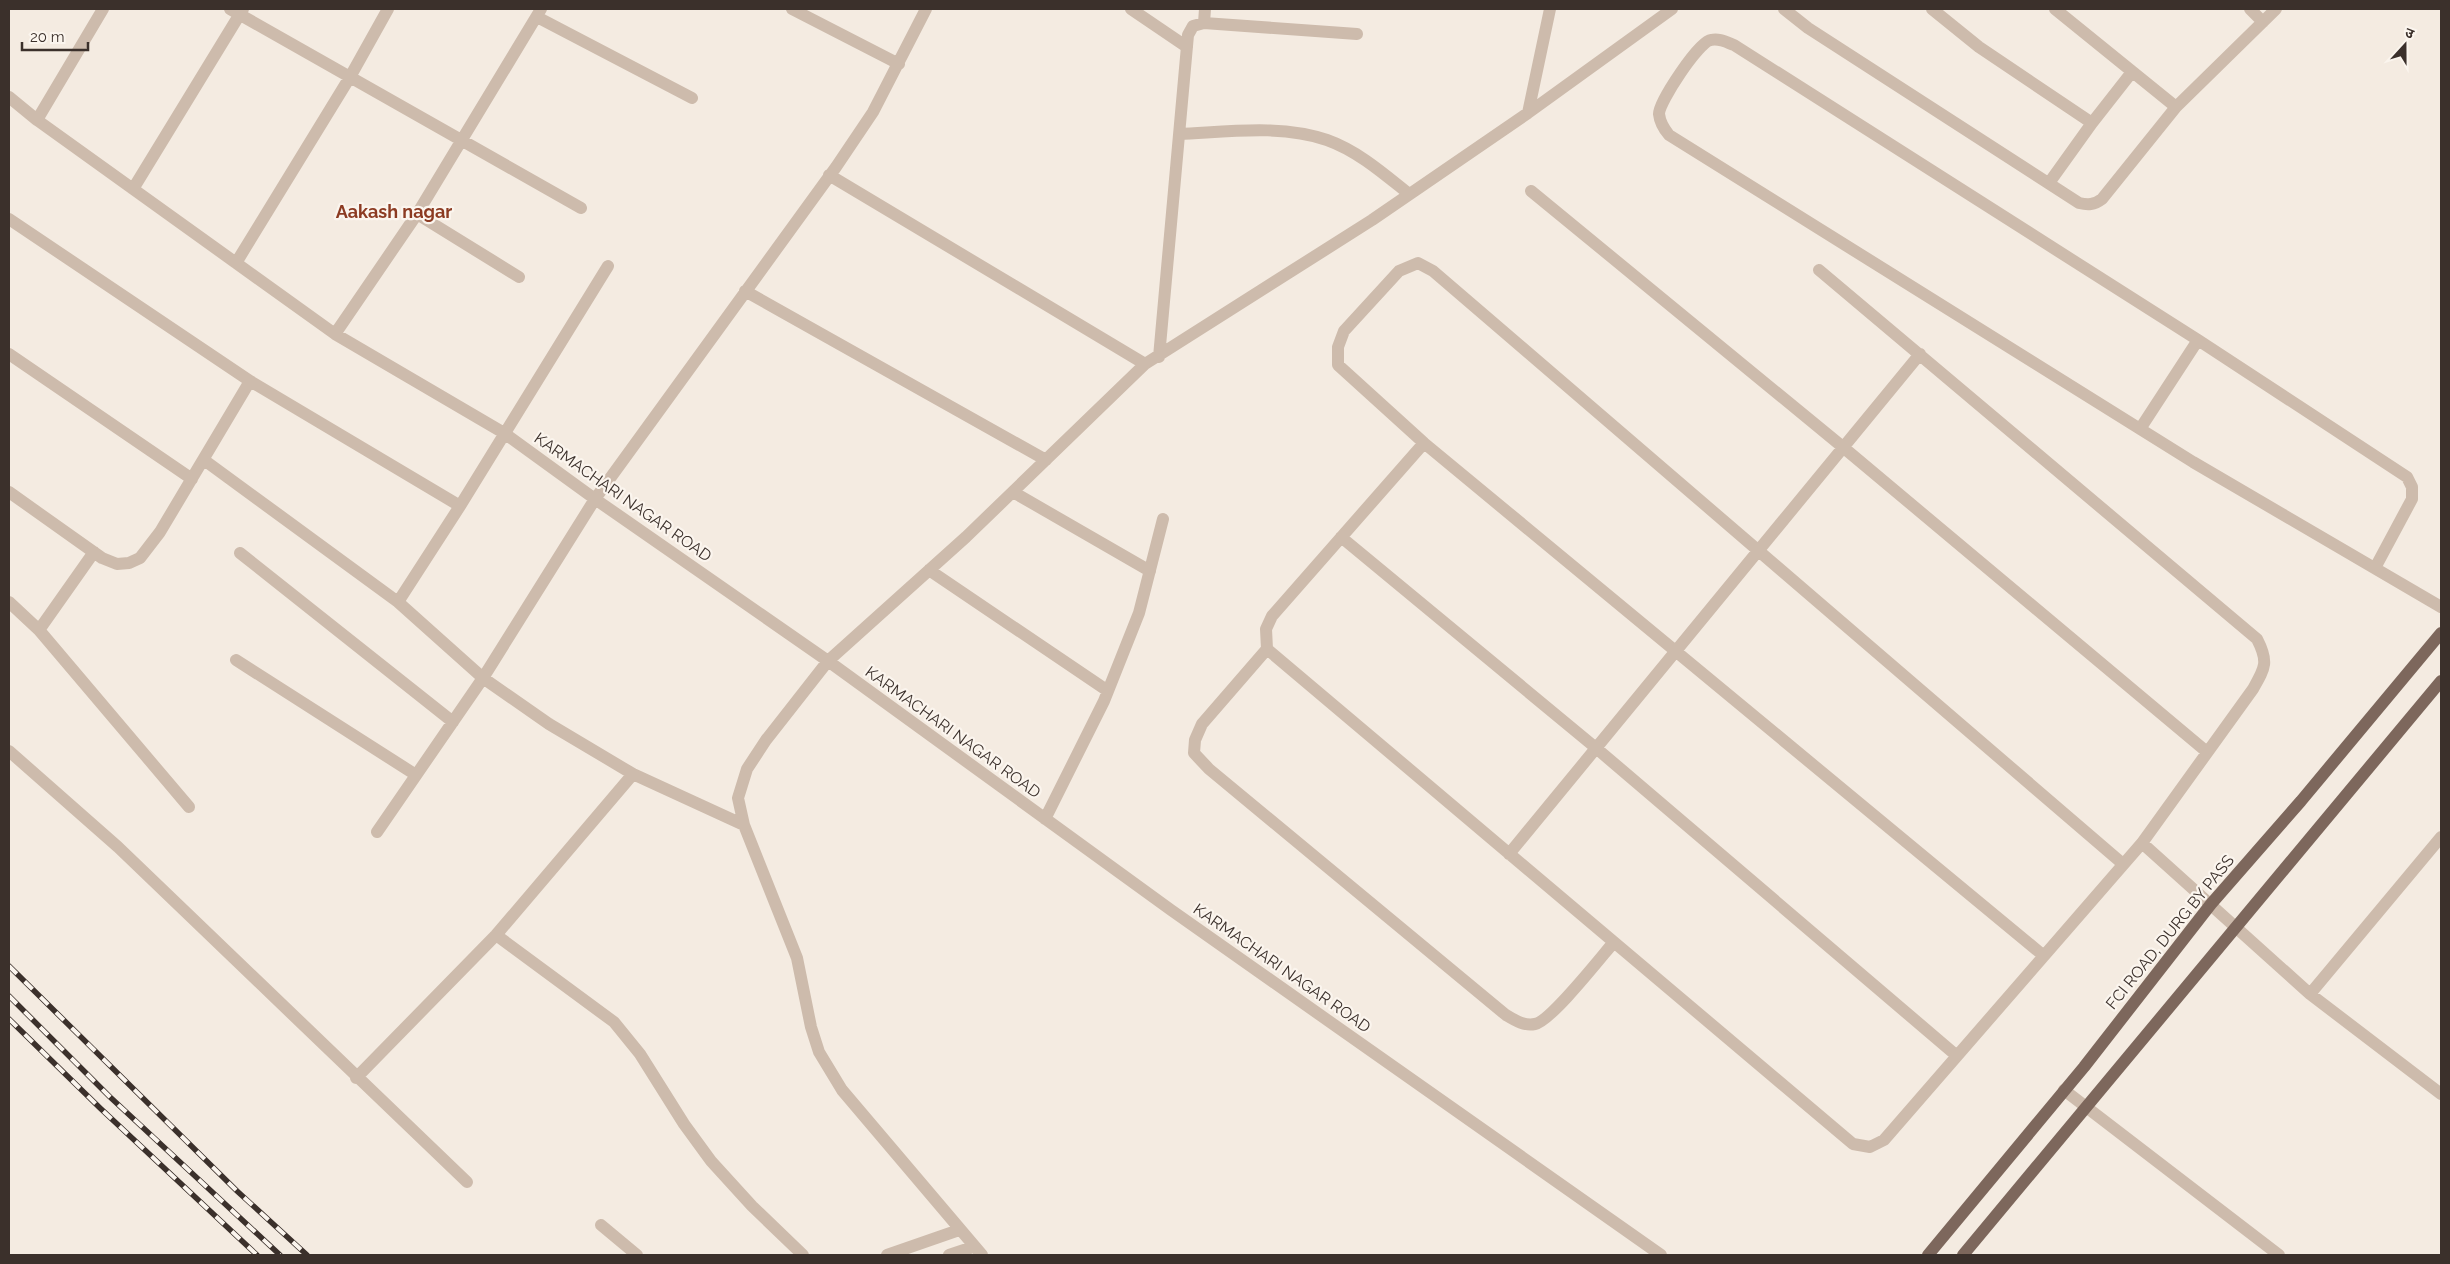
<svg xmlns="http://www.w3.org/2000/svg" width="2450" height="1264" viewBox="0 0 2450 1264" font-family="Raleway,'Noto Sans Devanagari',sans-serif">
<rect width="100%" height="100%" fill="#f4ebe1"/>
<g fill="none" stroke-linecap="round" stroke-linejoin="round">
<!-- minor -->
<path stroke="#cdbbac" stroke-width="12" d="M230,9L581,208
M792,9L899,64
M1131,9L1187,47
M1784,9L1808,28L2079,203C2088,205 2094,205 2102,199L2176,107L2276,9
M1932,9L1979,47L2092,123
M2055,9L2176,107
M2250,9L2263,22
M537,17L692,98
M1204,23L1205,9
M9,97L37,120L335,334L504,433L595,499L828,661L1171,910L1661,1255
M1528,113L1550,9
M37,120L103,9
M1179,134C1226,132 1281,124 1327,140C1358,151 1384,174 1409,194
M829,175L1145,364
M2049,183L2092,123L2132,72
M133,189L243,9
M1531,191L1844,448L2207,752
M417,214L519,277
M9,219L250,381L460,506
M236,263L350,77L388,9
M745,291L1046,460
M335,334L417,214L541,9
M9,354L192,479
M1159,357L1188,35L1193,26L1204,23L1357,34
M2140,429L2198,340
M1424,443L1272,616L1266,629L1267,649L1853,1144L1870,1147L1884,1140L2142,843L2253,689C2265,668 2269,662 2257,639L1819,270
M204,460L398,602L483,678L549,724L633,774L744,825
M9,492L102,558L117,564L129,563L140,558L160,532L250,381
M1013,492L1150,571
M1341,537L1596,748L1957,1056
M240,553L453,722
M2375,568L2412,499V487L2407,477L2198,340L1734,45C1726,42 1719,38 1711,40C1699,41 1659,102 1659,114C1660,123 1664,129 1669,135L2193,462L2441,607
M929,570L1108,691
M9,602L39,630L94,552
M398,602L460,506L608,266
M39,630L189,807
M1267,649L1202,724L1195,740L1194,753L1209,769L1506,1015C1516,1021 1524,1026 1535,1024C1551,1021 1601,957 1614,942
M236,660L416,775
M9,751L118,847L467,1182
M1045,819L1104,701L1139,613L1163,519
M377,832L483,678L595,499L836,167L873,112L926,9
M2142,843L2310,994L2441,1094
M1509,854L1920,354
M496,935L614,1022L640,1054L684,1124L711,1161L752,1206L803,1255
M2044,956L1424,443L1338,365V347L1344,331L1399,271L1418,263L1433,271L2123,864
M2310,994L2441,837
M356,1078L496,935L633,774
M2064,1090L2279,1255
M601,1225L637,1255
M887,1255L959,1230
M949,1255L973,1247
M982,1255L842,1090L819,1052L811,1027L797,958L744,825L738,798L747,769L766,740L828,661L966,537L1145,364L1372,220L1528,113L1672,9"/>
<!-- major -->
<path stroke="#7d675c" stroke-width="12" d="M1928,1255L2084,1067L2211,904L2301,801L2441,633
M1963,1255L2441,681"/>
<defs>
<path id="rail" d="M9,966L237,1191L307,1255
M9,996L110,1097L280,1255
M9,1019L100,1108L257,1255"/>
</defs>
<!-- rail casing -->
<use href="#rail" stroke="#3b302b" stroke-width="5.5"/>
<!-- rail -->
<use href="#rail" stroke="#fbf5ee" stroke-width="4" stroke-dasharray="11" stroke-linecap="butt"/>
</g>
<g text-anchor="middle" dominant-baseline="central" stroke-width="4.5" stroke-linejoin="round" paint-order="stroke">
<!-- street labels -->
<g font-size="16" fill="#3b302b" stroke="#fbf5ee">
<text transform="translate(623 497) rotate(35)">KARMACHARI NAGAR ROAD</text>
<text transform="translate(953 732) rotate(36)">KARMACHARI NAGAR ROAD</text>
<text transform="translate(2170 932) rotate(-51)">FCI ROAD, DURG BY PASS</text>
<text transform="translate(1282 968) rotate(35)">KARMACHARI NAGAR ROAD</text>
</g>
<!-- neighbourhood labels -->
<g font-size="18" font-weight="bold" fill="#8c3b22" stroke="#fbf5ee">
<text x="394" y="211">Aakash nagar</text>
</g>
</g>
<!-- border -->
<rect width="2450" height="1264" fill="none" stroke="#3b302b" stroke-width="20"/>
<!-- north arrow -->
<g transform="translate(2405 45) rotate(21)" stroke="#fbf5ee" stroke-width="4" paint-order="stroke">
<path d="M0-4L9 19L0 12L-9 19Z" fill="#3b302b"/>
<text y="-8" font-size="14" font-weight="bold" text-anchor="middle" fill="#3b302b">उ</text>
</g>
<!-- scale -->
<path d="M22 42v8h66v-8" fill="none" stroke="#3b302b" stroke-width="2.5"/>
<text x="30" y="42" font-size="15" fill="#3b302b" stroke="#fbf5ee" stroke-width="4" paint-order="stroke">20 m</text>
</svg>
